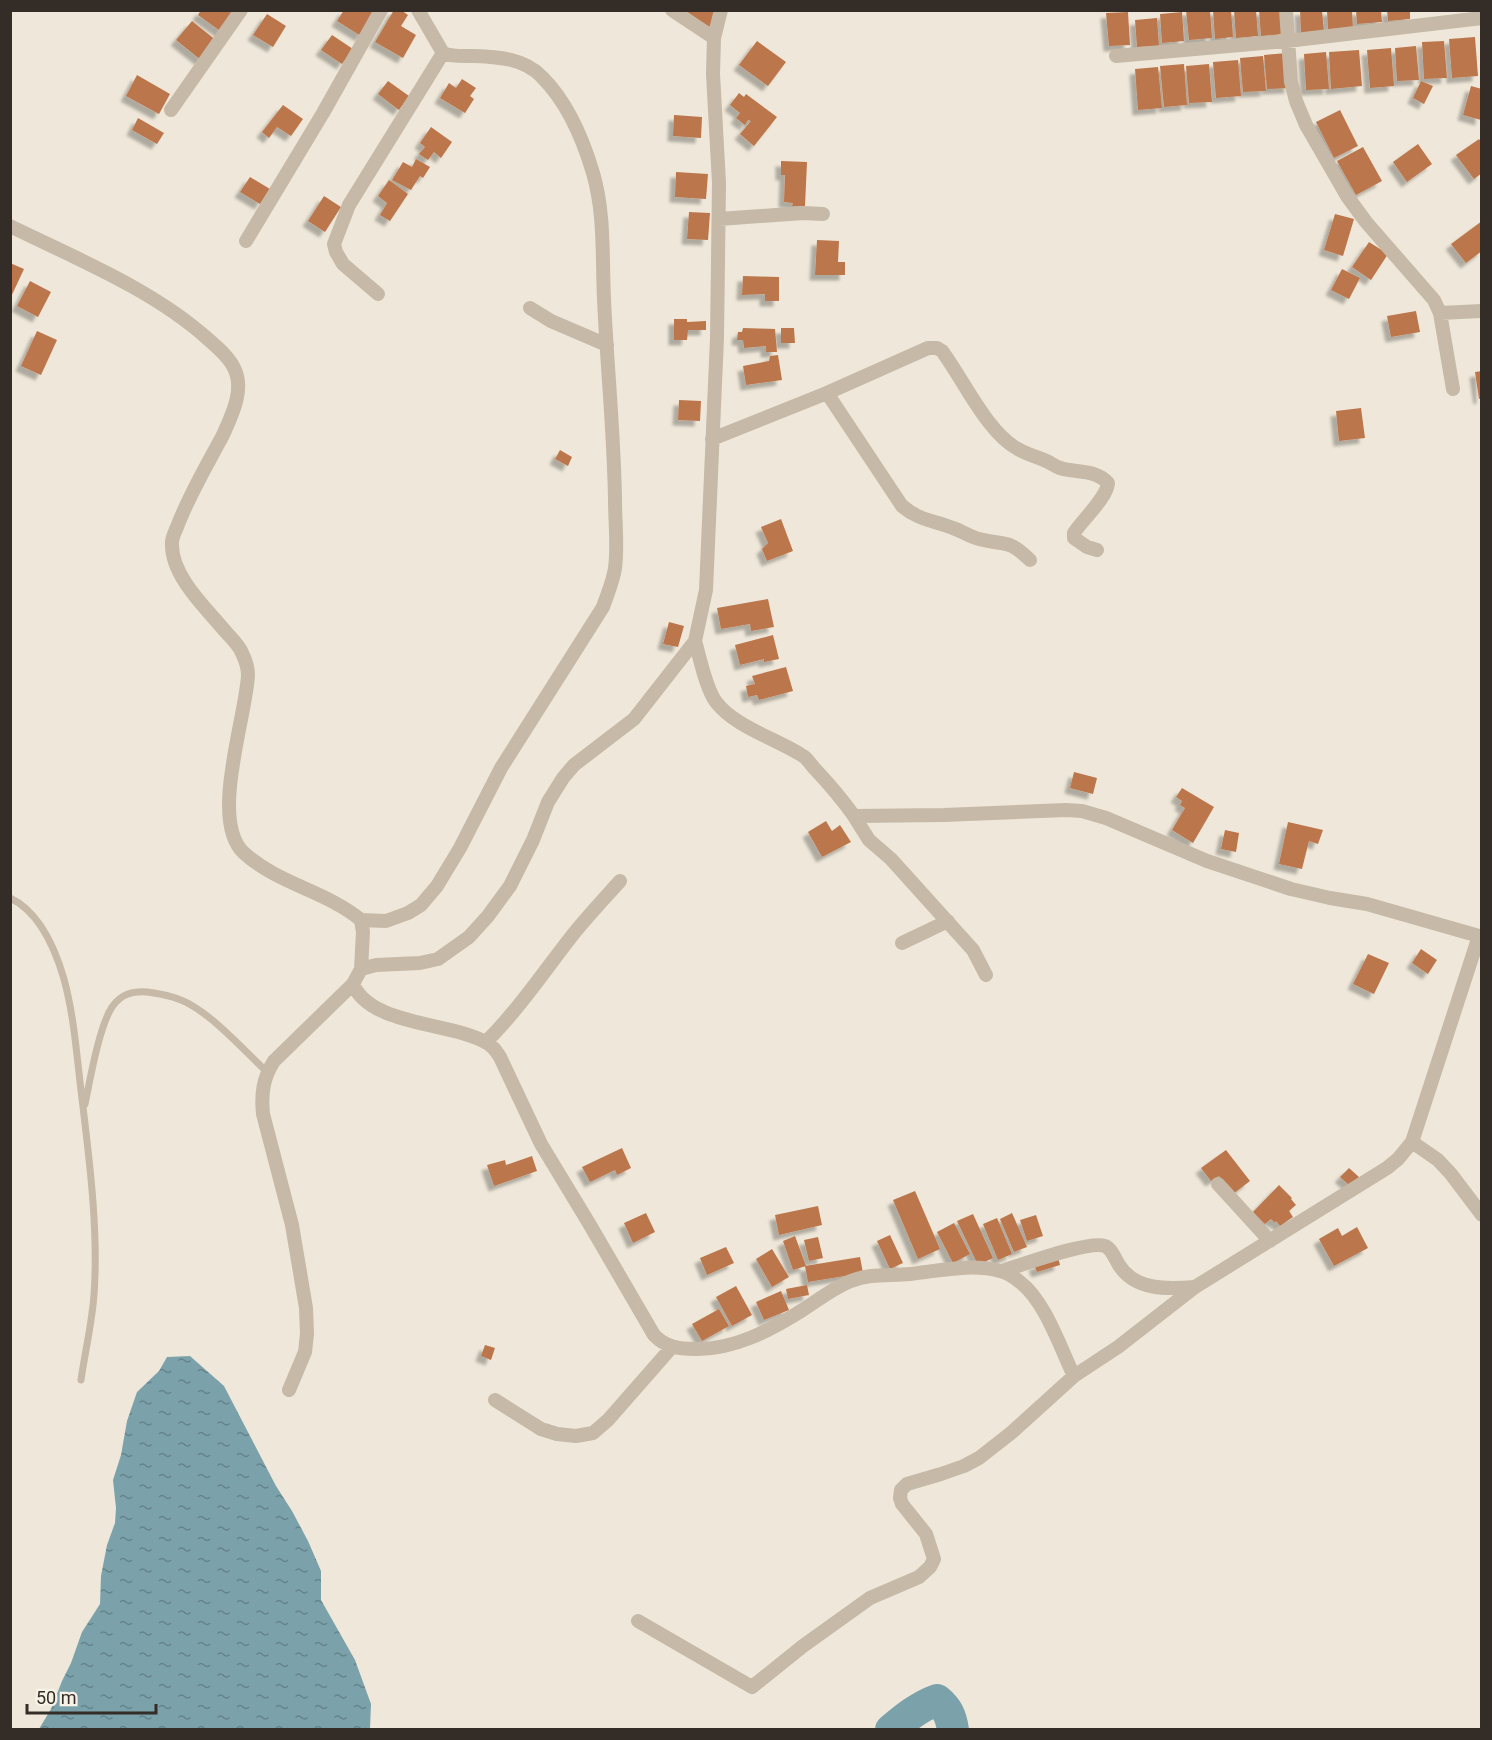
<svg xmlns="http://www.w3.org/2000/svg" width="1492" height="1740" viewBox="0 0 1492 1740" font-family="Roboto,sans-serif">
<defs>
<pattern id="water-ripples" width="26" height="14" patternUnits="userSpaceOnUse" patternTransform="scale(1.5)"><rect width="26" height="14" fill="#7ba1aa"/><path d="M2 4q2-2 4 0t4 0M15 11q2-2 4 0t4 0" fill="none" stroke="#65838a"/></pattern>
<filter id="shadow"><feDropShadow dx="-5.5" dy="5.5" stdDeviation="1.5" flood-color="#0004"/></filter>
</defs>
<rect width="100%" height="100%" fill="#efe8da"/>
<!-- water -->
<path fill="url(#water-ripples)" d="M190,1356L224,1386L276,1486L292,1511L308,1541L321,1571V1600L355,1660L371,1704L370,1729H39L51,1709L62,1681L71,1663L82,1632L100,1604L101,1576L107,1545L115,1523L116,1508L113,1480L121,1455L127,1421L137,1392L159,1371L167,1357Z"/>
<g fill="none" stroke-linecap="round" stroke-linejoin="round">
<!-- river -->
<path stroke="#7ba1aa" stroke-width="32" d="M891,1730C905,1718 920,1706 937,1700C947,1708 951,1716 953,1730"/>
</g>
<!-- building -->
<path fill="#bc764b" filter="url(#shadow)" d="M201,10H232L237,14L223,33L198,15Z
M344,10H378L361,36L337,21Z
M394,10H401L408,15L401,26L416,35L403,58L375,42Z
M677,10H714L718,13L708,29Z
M1186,10H1210L1212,38L1189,40Z
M1213,10H1231L1233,37L1215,39Z
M1234,10H1256L1258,36L1236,38Z
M1259,10H1282L1284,34L1261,36Z
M1300,10H1322L1324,32L1301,33Z
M1327,10H1352L1353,29L1328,30Z
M1356,10H1381L1382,22L1357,24Z
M1387,10H1410V19L1388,21Z
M1128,12L1130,45L1109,46L1106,13Z
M1182,12L1184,41L1162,43L1160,14Z
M267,14L286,26L273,47L253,35Z
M1157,18L1159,46L1137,47L1135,20Z
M192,21L217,41L201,60L176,40Z
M332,35L353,49L342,64L321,50Z
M1475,37L1478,76L1452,78L1449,39Z
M757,41L786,62L768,86L739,65Z
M1444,41L1447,78L1424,79L1422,42Z
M1416,46L1419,80L1397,81L1395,48Z
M1391,48L1394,86L1370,88L1367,50Z
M1359,50L1362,86L1331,89L1329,52Z
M1326,52L1329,89L1306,90L1304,54Z
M1287,53L1290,88L1267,89L1264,55Z
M1263,56L1266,91L1243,92L1240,58Z
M1238,60L1241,96L1216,98L1213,62Z
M1184,64L1187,105L1164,107L1160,66Z
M1209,64L1212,102L1189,103L1186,66Z
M1158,67L1162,108L1138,110L1135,69Z
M137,75L170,94L159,114L126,96Z
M462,79L476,88L470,96L474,99L465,113L440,98L449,83L456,88Z
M388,81L409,96L399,110L378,94Z
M1421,81L1433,86L1424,104L1413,98Z
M1471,86L1482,89L1481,120L1463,115Z
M739,93L744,97L746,94L777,117L754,146L740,134L751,121L748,120L745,125L736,118L740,113L730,105Z
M283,105L303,119L291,136L277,127L269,138L262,132Z
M1340,110L1358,146L1334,158L1316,122Z
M674,115L702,117L701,138L673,136Z
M138,118L164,133L157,144L132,130Z
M431,127L452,142L441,158L434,152L428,160L419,154L425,147L420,143Z
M1479,139L1482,143V173L1474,179L1456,155Z
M1418,144L1432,164L1407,182L1393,162Z
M1363,147L1382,181L1356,195L1337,161Z
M416,159L430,167L423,178L420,176L411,190L392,180L403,162L412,167Z
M781,161L807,162L805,206H792L793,203L784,202L785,175H781Z
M676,172L708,174L706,199L675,197Z
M250,177L270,189L260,204L240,192Z
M389,180L408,194L390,221L380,215L387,203L378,196Z
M324,196L341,207L325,232L308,221Z
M689,212L710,213L708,240L687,239Z
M1335,214L1354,219L1343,256L1324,250Z
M1482,221V251L1466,263L1451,244Z
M817,240L839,241L838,262H845V275H815Z
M1369,242L1388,254L1371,280L1352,267Z
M10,263L24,269L10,299Z
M1342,269L1360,278L1349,299L1331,290Z
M743,276L779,277V301H765V294L742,295Z
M30,281L51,292L38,317L17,306Z
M1416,311L1420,332L1391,337L1387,316Z
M674,319H687V322L706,321V330H688L687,340H674Z
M743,328L775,329L777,352H766V346L744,348L743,340H737L738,332H742Z
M781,328H794L795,343H781Z
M37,331L57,340L41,375L21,366Z
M778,355L782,380L746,385L743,366L769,361L770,356Z
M1482,371V398L1479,399L1475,372Z
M679,400L701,401L700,421L678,420Z
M1361,408L1365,438L1339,441L1336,411Z
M560,450L572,457L568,466L555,459Z
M781,519L793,551L767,561L762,549L768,543L761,527Z
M768,599L774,627L751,631L750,624L721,629L717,608Z
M669,622L684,626L678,647L663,644Z
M773,635L779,659L764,662V659L740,665L735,645Z
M786,667L793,691L759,700L757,695L748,697L746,686L755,684L752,676Z
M1074,772L1097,778L1093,794L1070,788Z
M1182,788L1214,807L1193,843L1172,830L1185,808L1180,805L1182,801L1176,797Z
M826,821L832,831L840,825L851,842L822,857L808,832Z
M1288,822L1323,830L1318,844L1309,841L1302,869L1279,864Z
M1225,830L1239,833L1236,852L1221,849Z
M1421,949L1437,960L1428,974L1412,963Z
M1368,954L1389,963L1374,994L1353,984Z
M622,1148L631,1168L617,1175L615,1170L590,1182L582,1167Z
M1226,1150L1250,1181L1233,1194L1219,1176L1211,1181L1201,1168Z
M532,1156L537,1171L494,1186L487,1165L505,1160L506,1165Z
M1349,1168L1359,1177L1350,1186L1340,1177Z
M1279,1185L1292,1198L1291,1199L1296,1205L1289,1211L1293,1217L1280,1226L1276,1221L1275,1223L1271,1219L1265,1224L1253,1212Z
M915,1191L940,1249L918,1259L893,1200Z
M818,1206L822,1225L779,1235L775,1215Z
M646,1213L655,1232L633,1243L624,1223Z
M1012,1213L1027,1247L1014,1252L1000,1219Z
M973,1214L993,1258L978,1265L957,1221Z
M1036,1215L1043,1236L1027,1241L1020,1220Z
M997,1218L1012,1254L998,1260L983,1224Z
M954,1223L970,1254L953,1263L937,1232Z
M1357,1227L1368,1248L1334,1266L1319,1239L1338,1228L1342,1236Z
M890,1235L903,1263L890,1269L877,1241Z
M795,1236L806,1266L793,1270L783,1241Z
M818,1237L823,1258L809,1261L804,1240Z
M726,1247L734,1263L707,1275L700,1258Z
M772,1249L789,1277L772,1287L756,1259Z
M860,1257L863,1273L808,1282L805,1266Z
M1058,1257L1060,1265L1037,1272L1034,1265Z
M807,1285L809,1295L788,1299L786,1289Z
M736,1286L752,1315L732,1326L716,1297Z
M781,1291L789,1310L764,1320L756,1302Z
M719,1309L729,1326L702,1341L692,1324Z
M485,1345L495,1348L491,1360L481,1356Z"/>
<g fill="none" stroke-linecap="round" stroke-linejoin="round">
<!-- lane -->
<path stroke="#c6b9a7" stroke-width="7" d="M10,898C40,912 55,948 64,979C73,1012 76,1047 80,1082C88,1150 99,1226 94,1295C92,1323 85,1352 81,1380
M85,1104C90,1080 99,1027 112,1007C121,994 132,991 147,992C163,994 178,997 191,1005C216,1019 246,1052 267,1072"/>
<!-- street -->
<path stroke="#c6b9a7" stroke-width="14" d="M672,10L714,38
M1286,10L1291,82L1296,101L1306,125L1347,196L1366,222L1434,300L1440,313L1453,389
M1116,56L1287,41L1482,18
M171,110L241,10
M719,219L803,213L823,214
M10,226C77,259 154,290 209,340C218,348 229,357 234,368C245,389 232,415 223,435C207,465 189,495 177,527C175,532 171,539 172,545C172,577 206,608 225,631C231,638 239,645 242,653C245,659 248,669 248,675C246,718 209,821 244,853C278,884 326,891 361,920L363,932L361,969
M246,241L323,113L381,10
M378,294L343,264L336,252L334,244L349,205L443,53
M530,308L551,321L607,345
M1440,313L1482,311
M827,393L902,506C920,521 933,520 953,528C962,531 970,537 979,539C1006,546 1007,538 1030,560
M712,439L827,393L928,348H937L942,351C963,379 988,434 1018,449C1026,454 1035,456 1044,460C1050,462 1054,466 1060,468C1076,473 1095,469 1108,483C1107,498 1082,520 1074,533V538L1087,547L1097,550
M695,641C700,658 706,689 716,702C735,727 777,739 803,756C808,759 811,765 815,769C829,784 842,799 854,816L944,815L1066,810L1082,811L1106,818L1207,861L1291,889L1330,898L1367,904L1479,936L1412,1142L1398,1159L1387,1168L1195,1287L1118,1347L1074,1376C1060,1347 1045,1301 1020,1282C1015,1278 1007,1272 1000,1271C971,1263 939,1271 910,1274C890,1276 870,1273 851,1281C833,1288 817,1301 801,1311C769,1331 733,1350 695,1349C679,1349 665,1347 654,1335L590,1225L541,1144L500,1057C496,1051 493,1046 487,1043C452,1022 370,1026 353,984L361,969L376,965L420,963L438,959L469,937L488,916L510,886L533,840L548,802L563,778L574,765L634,719L695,641L706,590L717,338L719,183L713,74L714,38L721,10
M854,816L869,840L891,859L973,950L986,975
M361,920L386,921L408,913L421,905L437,886L460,848L501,768L603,607C607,595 613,582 615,568C618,546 615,522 615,500C614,433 607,366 604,299C602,257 605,214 593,173C583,139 567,102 542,77C524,58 498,57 474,56C463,56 453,57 443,53L418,10
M902,943L948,921
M486,1042C518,1010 543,973 571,937C586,918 603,900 620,881
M1412,1142L1438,1160L1451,1174L1482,1215
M1218,1184L1270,1241
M1002,1271C1022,1265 1089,1240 1105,1246C1112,1249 1115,1259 1119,1265C1135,1291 1168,1289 1195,1287
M289,1390L305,1352L307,1334L306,1308L292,1225L263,1114C261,1094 263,1078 274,1061L353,984
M495,1400L541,1429L557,1434L576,1436L593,1433L608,1420L672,1347
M638,1621L752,1687L803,1646L870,1598L919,1577L930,1567L934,1559L926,1534L902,1504L900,1498L901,1490L907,1484L941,1474L964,1466L979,1458L1011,1433L1074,1376"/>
</g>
<!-- border -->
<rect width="1492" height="1740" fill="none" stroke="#332c27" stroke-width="24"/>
<!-- scale -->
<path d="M27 1704v9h129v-9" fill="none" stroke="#332c27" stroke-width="3"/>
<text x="36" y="1704" font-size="18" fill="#332c27" stroke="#f7f2e6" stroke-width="4.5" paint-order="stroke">50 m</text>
</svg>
